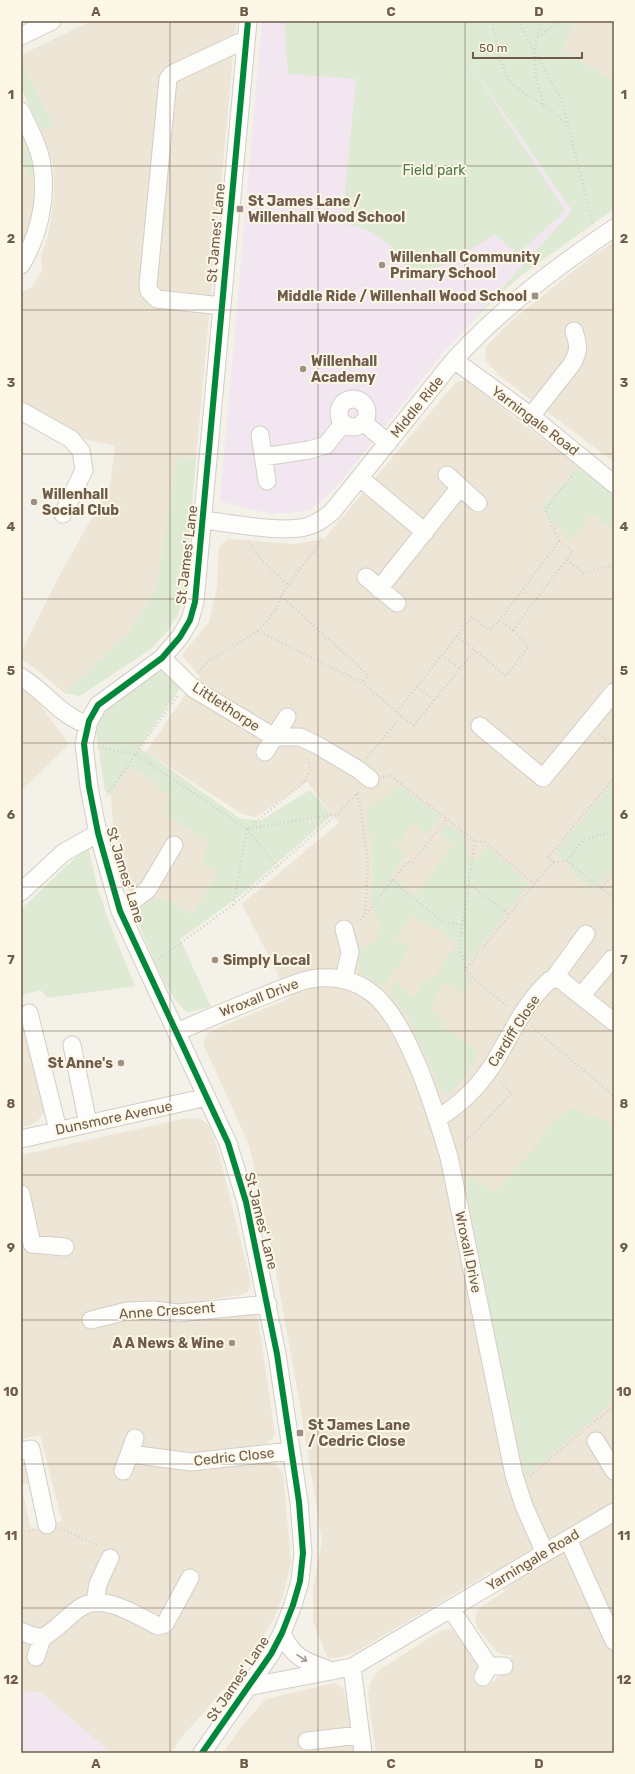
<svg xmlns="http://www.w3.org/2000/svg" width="635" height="1774" viewBox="0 0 635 1774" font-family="Rubik,sans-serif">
<rect width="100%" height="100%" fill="#f4f1e8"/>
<!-- residential -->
<path fill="#ede5d5" d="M91,21H236L196,459L177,456L157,587L128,634L64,693L40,672L21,659V653L56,582L110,485L115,446L73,436L21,405V292L32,287L42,271L41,255L48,235L51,220L54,189L53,163L41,130L54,124L30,79L21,60V55Z
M578,21H614V81L562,50Z
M21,159L29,175H36L37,204L25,245L21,246Z
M614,242V462L501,377L485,360L486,347L510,322L591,257Z
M467,381L578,466L542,508L591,514L614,531V556L611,562L614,564V1753H376L368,1695L370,1683L379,1670L442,1630L451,1629L456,1631L478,1660L477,1669L474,1676L490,1684L505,1672L512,1671L511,1655H503L497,1652L477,1628L475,1618L478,1609L505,1591L491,1572L354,1653L340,1657L328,1659L313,1622V1589L322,1541L299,1399L270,1239L249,1145L203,1043L206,1036L211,1031L290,998L242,904L340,822L332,815L307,782L256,817L242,814L146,752L189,689L200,677L182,655L209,622L217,587L219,546L228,539L295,544L324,539L456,382Z
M21,688L38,702L69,744L21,791Z
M130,767L158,783L157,788L172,796L164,813L210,842L217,873L192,915L174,902L133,909L113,824L111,795Z
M21,1016L24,1017L44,1112L38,1120L31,1125L21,1127Z
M187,1118L201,1119L210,1126L220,1157L251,1283L248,1292L241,1295L206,1300L209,1318L254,1312L258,1319L275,1434L272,1439L264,1446L204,1452V1471L263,1460L275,1464L283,1473L291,1562L283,1597L274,1618L255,1651L206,1710L179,1740L172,1753H111L40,1692L21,1693V1460L23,1461L32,1482L21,1486L31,1529L62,1521L40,1435L21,1439V1155Z
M334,1683L340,1685L344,1690L356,1753H223L241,1727L266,1699Z"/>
<!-- education -->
<path fill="#f2e7f0" d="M262,21H441L572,212L442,354L338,485L309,511L270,514L220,501Z
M40,1692L111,1753H21V1693Z"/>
<!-- green -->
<path fill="#deead3" d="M284,21H578L562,50L614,81V124L611,129L614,131V209L519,277L474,319L572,211L463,54L565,211L518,254L495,235L413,282C405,260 390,241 369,231C361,227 351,226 342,223L356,79L288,74Z
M21,60L30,79L54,124L41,130L21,88Z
M21,127L31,147L36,175L29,176L21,159Z
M177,456L196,459L185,590L178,615L165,634L151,649L80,696L64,693L128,634L157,587Z
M578,466L614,495V531L591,514L570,542L542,508Z
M161,672L172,676L182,685L139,749L146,752L239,818L260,821L310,790L332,815L237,898L180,939L211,1007L187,1012C163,993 145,938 133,909L153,898L174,902L192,915L217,873L201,860L210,842L163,812L171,796L157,788L158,783L130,767L111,795L105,791L96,731L102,715L119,697L150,674Z
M614,781V866L601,882L592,890L568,869L571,866L555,852Z
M400,785L441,816L427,834L413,824L395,847L405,855L390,875L415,895L453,846L438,834L447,823L467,839L463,843L468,849V856L476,861L488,846L529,884L463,969L472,981L463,993L446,982L429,1008L446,1023L443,1027L480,1053L453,1092L446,1095L440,1089L411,1022L389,993L396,982L414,997L429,977H434L456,945L434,926L431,928L414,915L395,938L410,949L382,987C367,975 351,971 359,949L378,939L377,932L382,928L370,900L373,879L372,850L366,810Z
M88,846L97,886L111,927L135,986L48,998L40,990L21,995V909Z
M570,1108L607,1121L614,1126V1401L526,1476L481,1275L466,1178L474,1177L493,1193L525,1159L551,1125Z"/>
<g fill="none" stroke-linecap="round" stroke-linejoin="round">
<defs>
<path id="minor" d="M21,36L52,21
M21,111C29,128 39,146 42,165C47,200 39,235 21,265
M222,306L157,299L149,291L148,285L168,79L171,75L176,72L238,43L246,40
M454,360L531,416L614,484
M339 413a14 14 0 1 1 28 0a14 14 0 1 1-28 0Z
M21,411L71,439L81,451L84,470L63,514
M531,416L572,364C579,351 579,346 574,331
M363,422L388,443
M260,435L267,481
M263,457L309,450L326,445L343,423
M447,475L478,503
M360,478L425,532
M203,520C231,523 280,533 305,527C316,525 324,518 332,512L454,360C503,307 555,268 614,228
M366,577L397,603
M379,589L460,487
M162,658L194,689L274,737H300L317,745L359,770L370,779
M21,677C46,692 59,715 88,725
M480,726L543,778L614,692
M265,752L287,717
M21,892L63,853L98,833
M120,911L148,889L174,845
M344,929L350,952L344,979
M554,978L586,934
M581,996L612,959
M29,1013L58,1130
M177,1032C206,1019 236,1007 266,995C281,989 296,982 311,979C331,976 352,979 369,991C407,1016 436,1114 449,1157L514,1475L524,1506L545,1553
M72,1045L88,1124
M438,1118C460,1105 478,1087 492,1066C511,1036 523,1004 550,980L554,978L562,981L614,1022
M21,1139L207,1097
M21,1194L32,1244L65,1247
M91,1320L127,1311L153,1310L178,1313L268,1304
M596,1441L614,1471
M21,1451L31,1449L47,1525
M130,1454L191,1462L291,1451
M123,1471L135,1438
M568,1539L614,1641
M95,1602L98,1584L110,1558
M451,1609L489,1666
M21,1631L30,1635L42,1638C57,1630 68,1615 83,1606C106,1594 137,1616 158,1626L165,1624L190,1578
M282,1633C293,1659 307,1662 332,1671
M36,1657L42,1638
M352,1667L363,1753
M483,1677L489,1666H504
M247,1687L352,1667L614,1512
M307,1741L360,1735
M202,1753L271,1654L282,1633L293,1605L300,1581L303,1553L299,1502L277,1354L246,1202L228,1143L120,911L98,833L89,787L84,744L89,721L98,705L162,658L180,637L190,620L195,602L248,21"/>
</defs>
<!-- minor casing -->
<use href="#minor" stroke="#d3cec6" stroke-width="19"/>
<!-- path -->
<path stroke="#d6d0ca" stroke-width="2.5" stroke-dasharray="1 3" stroke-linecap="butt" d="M492,21C495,35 501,67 508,79C516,90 532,98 544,105
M518,21L562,101L593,225
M541,21L534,50L536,79L544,105L567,124
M608,21L614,24
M538,37L561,21
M249,542L262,561L288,585
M567,560L583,573L614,565
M281,596L368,675L363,683
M499,621L559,541L545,509L576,471
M258,631L276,610L281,596L288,585L318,545L321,538
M456,636L475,650
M442,655L460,668
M198,672L210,660L258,631L363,683L401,716L414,725L475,650L506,676L529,646L513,630
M417,687L434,700
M397,712L472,617L489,630L499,621L513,630L573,551L559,541
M599,734L614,746
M98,747L137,755L247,829L277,867
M367,758L401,716
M383,777L391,776L475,841L485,842L534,884
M357,794L361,810L368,863L365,915L357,922
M107,795L178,695
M248,829L335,814
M475,841L459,947L466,969L474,979L508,1007
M567,861L583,840L614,831
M554,862L567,861L614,898
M392,880L442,922L462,925
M469,884L510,915
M602,887L614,873
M233,905L247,829L304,782L311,769L307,758
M366,914L407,862H413L447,818
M158,959L233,905L337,814L359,791
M467,968L534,884L554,862L548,857L614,778
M532,1027L614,1096
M461,1146L512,1093L499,1081
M588,1427L614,1406
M530,1476L583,1431
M60,1528L97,1545
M21,1533L34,1530"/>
<!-- minor -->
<use href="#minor" stroke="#fdfdfc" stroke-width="17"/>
<defs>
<path id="cycleway" d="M202,1753L271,1654L282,1633L293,1605L300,1581L303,1553L299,1502L277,1354L246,1202L228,1143L120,911L98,833L89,787L84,744L89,721L98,705L162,658L180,637L190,620L195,602L248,21"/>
</defs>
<!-- cycleway casing -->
<use href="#cycleway" stroke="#fdf7e7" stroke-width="8"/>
<!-- cycleway -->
<use href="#cycleway" stroke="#00873e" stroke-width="6"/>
</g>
<!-- one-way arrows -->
<defs><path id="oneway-shaft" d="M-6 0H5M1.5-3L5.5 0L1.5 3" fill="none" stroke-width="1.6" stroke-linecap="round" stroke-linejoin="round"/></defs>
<use stroke="#a89c92" href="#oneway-shaft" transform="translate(302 1658) rotate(33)"/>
<!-- grid -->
<path fill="none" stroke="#6f5c4b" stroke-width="1" stroke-opacity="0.55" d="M170,21V1753M318,21V1753M465,21V1753M21,166H614M21,310H614M21,454H614M21,599H614M21,743H614M21,887H614M21,1031H614M21,1175H614M21,1320H614M21,1464H614M21,1608H614"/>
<!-- markers -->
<g fill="#9e9082" stroke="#fdf7e7" stroke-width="1.5">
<rect x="236" y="205" width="8" height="8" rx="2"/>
<circle cx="382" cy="265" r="4"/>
<rect x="531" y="292" width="8" height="8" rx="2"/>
<circle cx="303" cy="369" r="4"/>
<circle cx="34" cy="502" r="4"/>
<circle cx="215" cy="960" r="4"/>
<circle cx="121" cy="1063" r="4"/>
<circle cx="232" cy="1343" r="4"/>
<rect x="296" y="1429" width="8" height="8" rx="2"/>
</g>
<g text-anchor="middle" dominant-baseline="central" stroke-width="4" stroke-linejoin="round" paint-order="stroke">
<!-- park labels -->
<g font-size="14" fill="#507a47" stroke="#fdf7e7">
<text x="434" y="170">Field park</text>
</g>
<!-- poi labels -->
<g font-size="14" font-weight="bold" fill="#6f5c4b" stroke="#fdf7e7" text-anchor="start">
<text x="248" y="201">St James Lane /<tspan x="248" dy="16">Willenhall Wood School</tspan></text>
<text x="390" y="257">Willenhall Community<tspan x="390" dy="16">Primary School</tspan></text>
<text x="527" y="296" text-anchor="end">Middle Ride / Willenhall Wood School</text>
<text x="311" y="361">Willenhall<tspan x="311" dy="16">Academy</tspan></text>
<text x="42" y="494">Willenhall<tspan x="42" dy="16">Social Club</tspan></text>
<text x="223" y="960">Simply Local</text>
<text x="113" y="1063" text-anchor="end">St Anne's</text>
<text x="224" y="1343" text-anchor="end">A A News &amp; Wine</text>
<text x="308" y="1425">St James Lane<tspan x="308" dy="16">/ Cedric Close</tspan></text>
</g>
<!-- street labels -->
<g font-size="14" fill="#6f5c4b" stroke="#fdf7e7">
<text transform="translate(216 233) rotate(-85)">St James' Lane</text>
<text transform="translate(417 407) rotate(-51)">Middle Ride</text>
<text transform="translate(535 421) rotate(37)">Yarningale Road</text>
<text transform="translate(187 555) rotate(-83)">St James' Lane</text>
<text transform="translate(226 707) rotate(33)">Littlethorpe</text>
<text transform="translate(125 875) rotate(73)">St James' Lane</text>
<text transform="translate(259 998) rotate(-21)">Wroxall Drive</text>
<text transform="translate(514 1031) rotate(-57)">Cardiff Close</text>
<text transform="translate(114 1118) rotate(-12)">Dunsmore Avenue</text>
<text transform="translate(261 1221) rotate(76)">St James' Lane</text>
<text transform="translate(468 1252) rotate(78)">Wroxall Drive</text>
<text transform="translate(167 1311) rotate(-4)">Anne Crescent</text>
<text transform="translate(234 1457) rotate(-6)">Cedric Close</text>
<text transform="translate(533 1560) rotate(-31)">Yarningale Road</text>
<text transform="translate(238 1679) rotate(-56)">St James' Lane</text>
</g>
</g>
<!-- border -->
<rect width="635" height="1774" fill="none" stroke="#fdf7e7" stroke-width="44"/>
<!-- scale -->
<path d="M473 52v6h109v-6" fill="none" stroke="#6f5c4b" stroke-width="2"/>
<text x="479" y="52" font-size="12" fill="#6f5c4b" stroke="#fdf7e7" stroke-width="3" paint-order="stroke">50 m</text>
<rect x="22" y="22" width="591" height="1730" fill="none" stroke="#6f5c4b" stroke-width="1.5"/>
<g font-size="13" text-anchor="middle" font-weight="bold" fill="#6f5c4b">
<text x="96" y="16">A</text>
<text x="244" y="16">B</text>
<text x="391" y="16">C</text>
<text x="539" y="16">D</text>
<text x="11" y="99">1</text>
<text x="624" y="99">1</text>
<text x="11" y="243">2</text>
<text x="624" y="243">2</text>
<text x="11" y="387">3</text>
<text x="624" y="387">3</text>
<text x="11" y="531">4</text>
<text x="624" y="531">4</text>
<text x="11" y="675">5</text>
<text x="624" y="675">5</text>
<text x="11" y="819">6</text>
<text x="624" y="819">6</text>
<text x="11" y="964">7</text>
<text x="624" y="964">7</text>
<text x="11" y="1108">8</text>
<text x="624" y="1108">8</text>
<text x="11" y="1252">9</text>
<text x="624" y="1252">9</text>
<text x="11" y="1396">10</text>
<text x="624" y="1396">10</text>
<text x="11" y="1540">11</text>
<text x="624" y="1540">11</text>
<text x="11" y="1684">12</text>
<text x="624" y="1684">12</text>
<text x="96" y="1768">A</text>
<text x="244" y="1768">B</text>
<text x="391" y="1768">C</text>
<text x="539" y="1768">D</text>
</g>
</svg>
